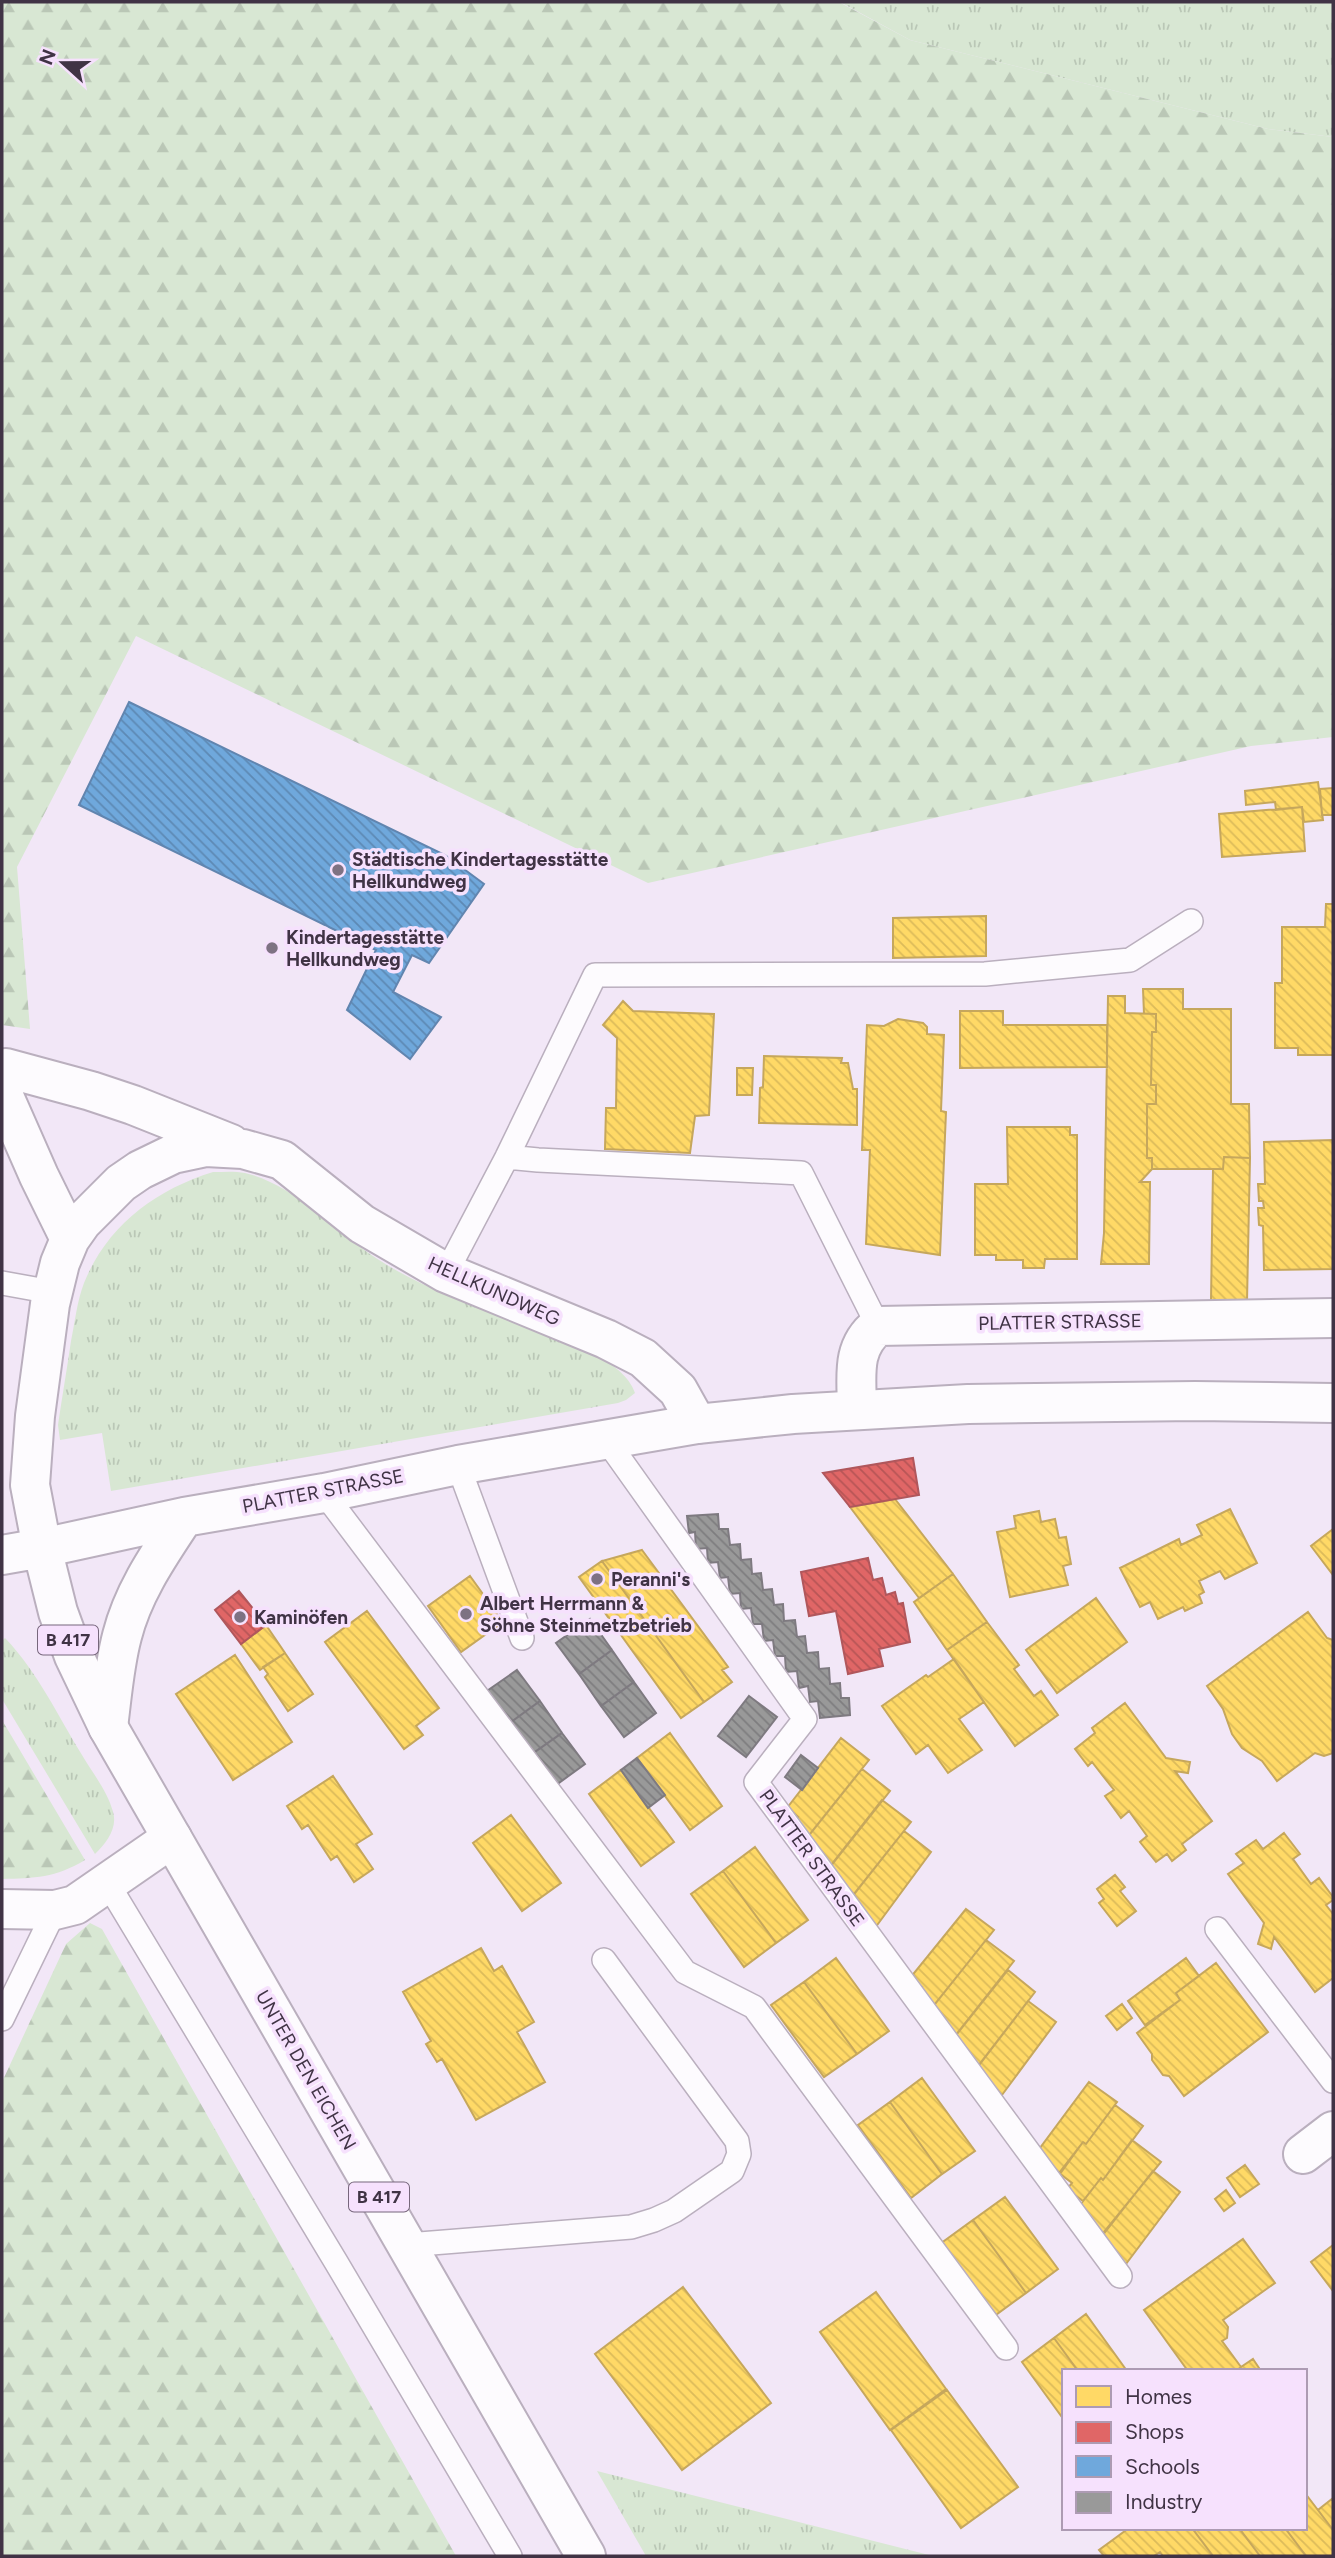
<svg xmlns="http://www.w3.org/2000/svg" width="1335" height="2558" viewBox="0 0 1335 2558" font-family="Figtree,sans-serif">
<defs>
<pattern id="grass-tufts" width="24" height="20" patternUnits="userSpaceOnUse" patternTransform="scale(1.75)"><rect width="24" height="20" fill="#d8e7d3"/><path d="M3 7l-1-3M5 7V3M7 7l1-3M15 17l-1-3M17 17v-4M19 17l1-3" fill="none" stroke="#bac7b6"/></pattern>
<pattern id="forest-firs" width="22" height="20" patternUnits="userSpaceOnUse" patternTransform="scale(1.75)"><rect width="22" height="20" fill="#d8e7d3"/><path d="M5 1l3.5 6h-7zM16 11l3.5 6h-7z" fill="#bac7b6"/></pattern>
<pattern id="homes-back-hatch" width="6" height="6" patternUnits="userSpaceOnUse" patternTransform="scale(1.75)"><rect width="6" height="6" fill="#ffd966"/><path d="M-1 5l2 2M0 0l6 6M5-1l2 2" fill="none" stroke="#dcbb5a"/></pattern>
<pattern id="shops-back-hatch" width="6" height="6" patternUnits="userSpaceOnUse" patternTransform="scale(1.75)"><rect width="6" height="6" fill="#e06666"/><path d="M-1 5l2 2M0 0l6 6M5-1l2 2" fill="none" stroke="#b75556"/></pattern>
<pattern id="schools-back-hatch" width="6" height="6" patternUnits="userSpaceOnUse" patternTransform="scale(1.75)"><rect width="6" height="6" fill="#6fa8dc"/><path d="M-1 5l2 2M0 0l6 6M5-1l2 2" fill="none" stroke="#5d89b4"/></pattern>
<pattern id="industry-back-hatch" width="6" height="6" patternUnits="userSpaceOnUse" patternTransform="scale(1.75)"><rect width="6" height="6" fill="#999"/><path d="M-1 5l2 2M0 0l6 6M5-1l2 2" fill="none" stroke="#7e7d7f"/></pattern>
</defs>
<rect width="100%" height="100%" fill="#f2e7f7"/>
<!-- grass -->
<path fill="url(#grass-tufts)" d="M840,2H1333V137L1268,129L910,40Z
M213,1172C223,1172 235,1171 245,1173C290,1183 333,1227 370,1254C393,1270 419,1283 445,1294C490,1314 621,1346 635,1393L626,1400L618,1403L111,1491L102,1433L60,1440L58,1425C62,1397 67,1369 71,1341C75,1322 77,1301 84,1283C107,1226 155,1190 213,1172Z
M5,1638C37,1671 58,1716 82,1755C92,1772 108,1792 113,1812C118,1828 106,1843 95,1854L2,1699V1641Z
M597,2471L933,2556H646Z"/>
<!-- forest -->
<path fill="url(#forest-firs)" d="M2,2H839L910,40L1268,129L1333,137V737L1251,746L648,883L136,636L17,867L30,1029L2,1025Z
M2,1720L85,1860C55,1878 35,1878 2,1879Z
M90,1923L102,1929L456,2556H2V2082L66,1944Z"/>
<!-- homes -->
<path fill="url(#homes-back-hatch)" stroke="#c6a75c" stroke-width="2" d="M1318,782L1323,820L1304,822L1302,807L1276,810L1275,802L1246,805L1245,791Z
M1333,788V815H1322L1320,789Z
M1302,807L1305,851L1222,857L1219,814Z
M1326,904H1333V1055H1298V1048H1275V983H1282V927H1325Z
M986,916V956L893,958V918Z
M1143,989H1183V1009H1231V1104H1249L1250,1158L1224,1157L1223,1169H1152V1158H1147V1104H1156V1085H1151L1152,1032H1156V1014H1144Z
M1108,996H1125V1013L1156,1014V1032H1152L1151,1085H1156V1104H1147V1158H1152V1169L1140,1182H1150L1149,1264H1101L1104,1233Z
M623,1001L633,1011L714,1014L709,1115L695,1116L690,1153L605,1149L606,1108H616L617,1038L603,1025Z
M960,1011H1003V1025H1107V1067L960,1068Z
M898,1019L923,1023L927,1027V1034L944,1035L941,1111L946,1112L940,1255L866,1244L870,1150H862L867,1025L884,1026Z
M764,1056L842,1058L841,1063H848L853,1089H857V1125L759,1123L760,1088L763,1087Z
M737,1068H753L752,1095H737Z
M1007,1127H1070V1135H1077V1259H1045L1044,1268H1023V1260H996V1255H975V1184H1008Z
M1333,1140V1269L1264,1270L1263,1226L1259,1225L1258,1208H1264L1263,1201H1259L1258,1184H1265L1264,1142Z
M1224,1157L1250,1158L1247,1301H1211L1213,1169H1223Z
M895,1499L953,1574L919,1598L850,1507Z
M1230,1509L1257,1563L1225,1579L1220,1571L1199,1581L1204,1592L1199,1595L1202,1603L1185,1611L1183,1607L1158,1619L1150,1602L1140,1607L1120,1568L1179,1539L1181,1545L1202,1535L1197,1525Z
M1039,1511L1041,1522L1055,1519L1059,1538L1066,1537L1071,1564L1063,1566L1068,1585L1010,1597L997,1532L1016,1528L1014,1516Z
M1333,1529V1575L1311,1546Z
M642,1550L728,1667L722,1670L732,1682L704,1702L602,1561Z
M602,1561L704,1702L681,1718L579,1577Z
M953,1574L987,1622L947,1650L914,1602Z
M470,1576L503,1622L461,1652L428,1606Z
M1096,1598L1127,1642L1057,1693L1026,1650Z
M367,1611L439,1708L416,1726L423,1735L404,1749L325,1642Z
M1308,1612L1327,1638L1333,1640V1753L1324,1756L1315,1753L1277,1781L1262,1761L1242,1748L1232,1734L1223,1709L1207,1686Z
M987,1622L1019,1665L1014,1669L1034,1696L1041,1691L1058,1715L1015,1746L947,1650Z
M266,1625L285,1653L260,1670L241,1644Z
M285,1653L313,1694L288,1711L265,1677L268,1674L263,1667Z
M235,1655L292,1742L233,1780L176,1694Z
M954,1659L984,1702L959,1719L982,1750L948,1773L928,1745L916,1754L882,1706L926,1675L928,1677Z
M1125,1703L1166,1758L1190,1762L1188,1773L1175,1771L1212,1821L1182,1844L1186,1850L1172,1861L1167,1854L1156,1862L1140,1842L1147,1836L1129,1811L1121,1818L1105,1796L1114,1790L1092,1762L1088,1766L1075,1749L1095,1733L1092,1728Z
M670,1733L722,1806L690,1830L637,1758Z
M841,1738L869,1760L809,1835L793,1823L798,1817L787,1808Z
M862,1769L890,1791L830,1867L814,1854L819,1848L807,1838Z
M621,1770L674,1842L641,1866L589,1794Z
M333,1776L372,1834L356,1844L373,1869L354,1882L337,1856L331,1860L308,1825L302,1829L287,1806Z
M882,1800L911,1822L852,1897L828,1869Z
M511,1815L561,1883L522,1911L473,1843Z
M904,1831L931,1852L875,1928L850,1899Z
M1284,1833L1300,1854L1293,1859L1311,1884L1319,1878L1333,1897V1900L1326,1905L1333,1914V1978L1315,1992L1274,1937L1271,1949L1258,1944L1264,1923L1228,1874L1244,1863L1236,1854L1256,1840L1263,1849Z
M755,1847L808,1920L776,1943L723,1871Z
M723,1871L776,1943L744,1967L691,1894Z
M1115,1875L1125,1887L1120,1891L1136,1911L1117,1926L1099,1903L1104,1899L1097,1889Z
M966,1909L994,1930L934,2005L917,1993L922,1987L910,1978Z
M986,1940L1014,1961L955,2036L939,2024L944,2018L932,2008Z
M481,1948L494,1971L502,1966L534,2022L517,2032L545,2082L476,2120L442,2059L437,2062L426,2044L431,2041L403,1992Z
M836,1958L889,2031L857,2054L804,1982Z
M1186,1958L1199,1976L1176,1993L1180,2000L1145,2025L1128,2001Z
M1216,1963L1268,2032L1184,2096L1169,2076L1163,2075L1152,2060V2054L1137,2033L1180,2000L1176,1993Z
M1008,1970L1035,1992L977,2068L953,2039Z
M804,1982L857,2054L824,2077L771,2005Z
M1028,2001L1056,2022L999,2099L975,2070Z
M1122,2004L1132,2018L1117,2030L1106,2016Z
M922,2078L975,2151L942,2174L890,2102Z
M1089,2082L1117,2102L1086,2144L1083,2142L1057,2178L1037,2152Z
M890,2102L942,2174L911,2198L858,2125Z
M1115,2105L1143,2126L1103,2180L1101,2178L1083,2201L1067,2189L1072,2183L1059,2173L1083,2142L1086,2144Z
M1132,2140L1161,2162L1100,2237L1077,2209L1101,2178L1103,2180Z
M1245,2165L1259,2184L1240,2197L1227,2178Z
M1153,2171L1180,2192L1123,2268L1099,2240Z
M1226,2190L1235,2203L1224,2211L1215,2199Z
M1005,2197L1058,2269L1026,2293L973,2220Z
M973,2220L1026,2293L993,2317L940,2244Z
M1243,2239L1275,2283L1223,2320L1228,2327L1227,2338L1222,2341L1241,2367L1236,2371H1188L1144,2310Z
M1333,2245V2291L1311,2262Z
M683,2287L771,2403L682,2470L595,2354Z
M876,2292L946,2389L890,2430L820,2332Z
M1086,2314L1127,2371H1078L1054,2338Z
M1054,2338L1078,2371H1064V2420L1022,2362Z
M1253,2359L1261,2371H1236L1241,2367Z
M947,2390L1018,2487L961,2528L891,2430Z
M1305,2493L1333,2530V2556H1306L1285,2528H1305Z
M1333,2498V2530L1318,2510Z
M1129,2528H1192L1213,2556H1163L1160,2552L1154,2556H1104L1099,2550Z
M1192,2528H1239L1260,2556H1213Z
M1239,2528H1285L1306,2556H1260Z"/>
<!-- shops -->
<path fill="url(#shops-back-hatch)" stroke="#b0575c" stroke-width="2" d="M913,1458L919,1495L850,1507L823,1473Z
M868,1558L873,1580L882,1578L886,1595L895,1592L898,1604L903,1603L910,1642L879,1649L883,1666L848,1674L836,1611L809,1616L801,1572Z
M239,1591L266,1625L241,1644L215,1610Z"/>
<!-- schools -->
<path fill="url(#schools-back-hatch)" stroke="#6185af" stroke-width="2" d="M129,702L445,855L484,884L429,963L412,955L393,992L441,1017L410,1059L347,1010L376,950L79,805Z"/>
<!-- industry -->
<path fill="url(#industry-back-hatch)" stroke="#7e7a80" stroke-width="2" d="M718,1514L719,1529H728L730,1545L740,1544L741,1560L751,1559L752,1574L761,1573L763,1590L772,1589L774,1605L783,1604L784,1621L795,1620L797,1637L805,1636L807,1653L818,1652L819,1669L829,1668L830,1684L840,1683L841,1698H849L850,1715L820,1718L818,1701L810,1702L808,1686L799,1688L797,1671L786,1672L785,1656H775L773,1640L764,1641L762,1624H753L751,1608L741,1609L740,1593L730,1594L728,1577L720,1578L718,1562L708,1563L707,1548L696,1549L695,1532L689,1533L687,1516Z
M590,1619L612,1650L579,1674L556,1643Z
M612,1650L634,1682L601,1706L579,1674Z
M517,1670L540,1701L507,1725L484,1693Z
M634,1682L656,1713L624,1737L601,1706Z
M749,1696L777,1717L746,1757L718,1736Z
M540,1701L562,1733L529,1756L507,1725Z
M562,1733L585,1764L552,1788L529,1756Z
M801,1755L818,1768L802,1790L785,1777Z
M637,1758L665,1795L648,1808L621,1770Z"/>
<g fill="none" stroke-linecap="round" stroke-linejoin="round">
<defs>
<path id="service" d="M507,1157L538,1160L801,1173L878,1326
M446,1273L507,1157L595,975L985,974L1130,960L1191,921
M2,1283L52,1292
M605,1438L805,1719L756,1782L1120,2276
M458,1465L522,1638
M324,1493L685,1972L754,2007L1006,2348
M108,1884L336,2262L510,2556
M1217,1929L1333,2081
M2,2019L55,1910
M407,2245L631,2227L654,2220L674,2211L732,2171L739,2154L737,2141L604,1960"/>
<path id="minor" d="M2,1086L6,1068L91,1091L133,1105L231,1144
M2,1092L39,1176L70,1239
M857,1410C857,1378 850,1348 878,1326L1333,1318
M42,1548L30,1485L35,1416L50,1304L60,1263L70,1239L82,1222L121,1183L140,1170L173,1154L206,1147L243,1149L282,1160L362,1224L446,1273L606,1339L643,1358L678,1390L697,1424
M2,1909L55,1910L75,1905L172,1838
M1303,2154L1333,2131"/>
<path id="secondary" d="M42,1548L184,1517L324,1493L458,1465L697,1424L793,1414L968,1404L1195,1401L1333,1403
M108,1727C112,1697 114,1666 122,1636C133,1592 159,1555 184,1517"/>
<path id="primary" d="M2,1555L42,1548L58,1612L74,1656L108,1727L586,2556"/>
</defs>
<!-- service casing -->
<use href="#service" stroke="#baafbe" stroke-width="26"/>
<!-- minor casing -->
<use href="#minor" stroke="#baafbe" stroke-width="42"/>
<!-- secondary casing -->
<use href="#secondary" stroke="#baafbe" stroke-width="42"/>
<!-- primary casing -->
<use href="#primary" stroke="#baafbe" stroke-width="42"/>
<!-- service -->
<use href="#service" stroke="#fdfbfe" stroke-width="23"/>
<!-- minor -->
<use href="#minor" stroke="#fdfbfe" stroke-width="38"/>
<!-- secondary -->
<use href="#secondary" stroke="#fdfbfe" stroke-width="38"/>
<!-- primary -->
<use href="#primary" stroke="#fdfbfe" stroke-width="38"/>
</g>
<!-- markers -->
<g fill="#7e7283" stroke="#f6e1fd" stroke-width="2.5">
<circle cx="338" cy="870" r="7"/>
<circle cx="272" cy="948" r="7"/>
<circle cx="597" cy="1579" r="7"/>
<circle cx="466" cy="1614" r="7"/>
<circle cx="240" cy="1617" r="7"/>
</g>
<g text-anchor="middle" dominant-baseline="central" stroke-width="7" stroke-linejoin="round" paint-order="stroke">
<!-- shield labels -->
<g fill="#f6e1fd" stroke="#77677c" stroke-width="2">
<rect x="38" y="1625.5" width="60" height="29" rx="5"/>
<rect x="349" y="2182.5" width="60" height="29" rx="5"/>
</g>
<g font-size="18" font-weight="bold" fill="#403345">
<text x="68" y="1640">B 417</text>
<text x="379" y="2197">B 417</text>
</g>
<!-- poi labels -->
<g font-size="19" font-weight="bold" fill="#403345" stroke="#f6e1fd" text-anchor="start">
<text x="352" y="859">Städtische Kindertagesstätte<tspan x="352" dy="22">Hellkundweg</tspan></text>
<text x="286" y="937">Kindertagesstätte<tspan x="286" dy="22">Hellkundweg</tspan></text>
<text x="611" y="1579">Peranni's</text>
<text x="480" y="1603">Albert Herrmann &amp;<tspan x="480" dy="22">Söhne Steinmetzbetrieb</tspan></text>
<text x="254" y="1617">Kaminöfen</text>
</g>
<!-- street labels -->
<g font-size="19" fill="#403345" stroke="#f6e1fd">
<text transform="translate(494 1291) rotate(24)">HELLKUNDWEG</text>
<text transform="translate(1060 1322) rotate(-1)">PLATTER STRASSE</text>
<text transform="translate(323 1491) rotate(-11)">PLATTER STRASSE</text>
<text transform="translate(812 1858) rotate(54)">PLATTER STRASSE</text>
<text transform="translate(306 2070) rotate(60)">UNTER DEN EICHEN</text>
</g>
</g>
<!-- border -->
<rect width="1335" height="2558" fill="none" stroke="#403345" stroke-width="7"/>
<!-- legend -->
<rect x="1062" y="2369" width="245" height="161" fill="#f6e1fd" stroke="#ad9bb3" stroke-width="2"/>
<rect x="1076" y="2386" width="35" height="21" fill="#ffd966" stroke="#ad9bb3" stroke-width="2"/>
<text x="1125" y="2404" font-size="21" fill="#403345">Homes</text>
<rect x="1076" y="2422" width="35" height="21" fill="#e06666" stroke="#ad9bb3" stroke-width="2"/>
<text x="1125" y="2439" font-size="21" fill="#403345">Shops</text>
<rect x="1076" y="2456" width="35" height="21" fill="#6fa8dc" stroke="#ad9bb3" stroke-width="2"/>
<text x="1125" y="2474" font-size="21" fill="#403345">Schools</text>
<rect x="1076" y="2492" width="35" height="21" fill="#999999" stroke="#ad9bb3" stroke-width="2"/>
<text x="1125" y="2509" font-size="21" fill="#403345">Industry</text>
<!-- north arrow -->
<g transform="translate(63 63) rotate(291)" stroke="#f6e1fd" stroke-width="5" paint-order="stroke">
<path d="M0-5L12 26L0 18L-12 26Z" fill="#403345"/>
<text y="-10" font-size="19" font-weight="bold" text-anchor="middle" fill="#403345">N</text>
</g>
</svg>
